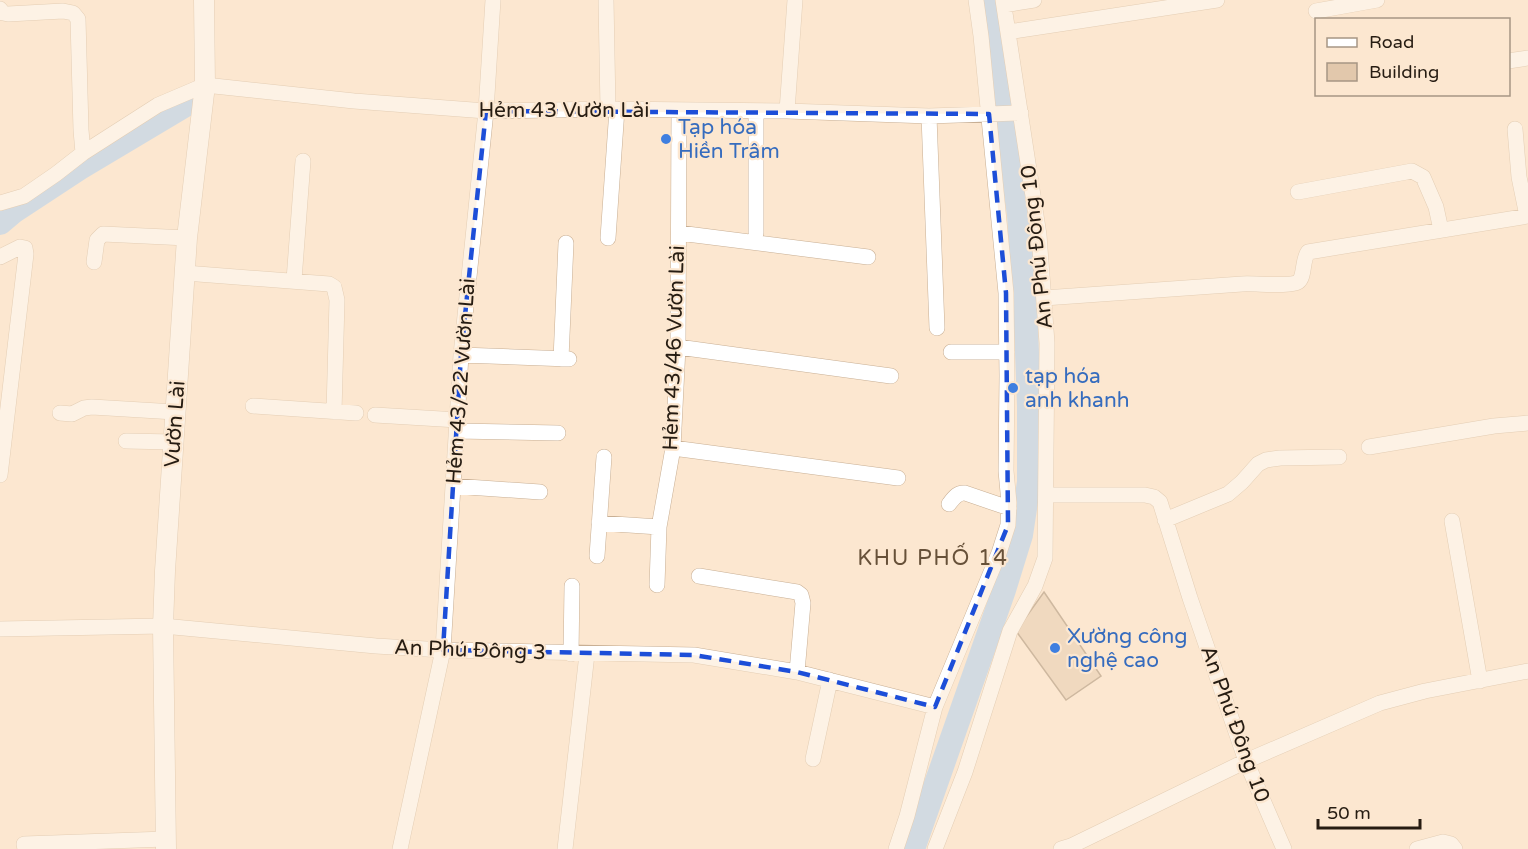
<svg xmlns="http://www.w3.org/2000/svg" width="1528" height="849" viewBox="0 0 1528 849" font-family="'Varela Round',sans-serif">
<rect width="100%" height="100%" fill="#fce7d0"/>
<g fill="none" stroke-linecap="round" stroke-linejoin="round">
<!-- river -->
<path stroke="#a1cbf6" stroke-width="24" d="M0,223L13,212L80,168L189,103
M913,849L1004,590L1021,535L1029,482V406L1026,326L1019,215L988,0"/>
</g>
<!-- building -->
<path fill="#e2c8ac" stroke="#977f65" stroke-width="1.5" d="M1044,592L1101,676L1066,700L1016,631Z"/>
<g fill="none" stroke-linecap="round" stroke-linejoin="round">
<defs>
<path id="minor" d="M606,0L608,109
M1004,5L1034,0
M0,9L3,13L8,14L63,11L73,13L78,19L81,130L83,153
M1316,11L1377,0
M1008,32L1217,0
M1508,61L1528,58
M787,111L795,0
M929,116L937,328
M1515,129L1519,177L1527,216
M1298,192L1412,171L1423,177L1436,207L1441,230
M0,203L24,196L56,174L83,153L158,105L205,85L354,101L486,111L608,109L787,111L929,116L1021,113
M679,233L868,257
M756,233V111
M608,238L617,109
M0,257L20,247L25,248L26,254L0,475
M94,262L97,240L103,234L187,238
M185,273L329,284L334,287L337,300L334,412
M294,280L303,161
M1044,298C1110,293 1176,289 1242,284C1254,283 1290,287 1298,282C1305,277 1302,260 1308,252L1528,216
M678,347L891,376
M951,352H1007
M461,355L569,359
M561,359L566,243
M253,406L356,413
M60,413L72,414L84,408L92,407L175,412
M375,415L458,420
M457,431L558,433
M126,441L173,442
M1369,447L1494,426L1528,423
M673,448L898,478
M453,486L540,492
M1046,495H1145L1154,497L1160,502L1190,598L1246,761L1284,849
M949,504C953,499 957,492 965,493L1009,508
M1165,520L1228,494L1242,482L1258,464L1266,460L1280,458L1339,457
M1452,521L1480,681
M599,523L659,527
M597,556L604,457
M699,576L797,592L801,595L803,603L797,672
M657,585L659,527L673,448L678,347L679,110
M0,629L163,626L376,646L443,650L694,655L797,672L935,707
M571,654L572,586
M813,759L830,680
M25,849L24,844L166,839
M400,849L443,650L461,355L486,111L493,0
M565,849L587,654
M896,849L907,816L935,707L999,553L1008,525L1009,503L1006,471L1007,376L1006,293L981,36L976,0
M935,849L965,772L1010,631L1035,586L1045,558L1047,343L1039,235L1003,0
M1061,849L1071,846L1246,761L1380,703L1425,691L1528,671
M1417,849L1443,842L1451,844L1455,849"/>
<path id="major" d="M166,849L163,626L165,571L187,238L205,85L204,0"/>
</defs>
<!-- minor casing -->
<use href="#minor" stroke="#c8af94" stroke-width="16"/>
<!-- major casing -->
<use href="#major" stroke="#c8af94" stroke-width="21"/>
<!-- minor -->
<use href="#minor" stroke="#fff" stroke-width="15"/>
<!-- major -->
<use href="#major" stroke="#fff" stroke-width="20"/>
</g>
<!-- marked area -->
<path d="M0 0H1528V849H0ZM486,111L989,114L1006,293L1008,525L935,707L797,672L694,655L443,650L461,355Z" fill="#fce7d0" fill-opacity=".55" fill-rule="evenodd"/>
<path fill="none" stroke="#1d4ed8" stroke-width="4.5" stroke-dasharray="12 8" stroke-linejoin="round" d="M486,111L989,114L1006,293L1008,525L935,707L797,672L694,655L443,650L461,355Z"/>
<!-- markers -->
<g fill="#3f7fe0" stroke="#fce7d0" stroke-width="2">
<circle cx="666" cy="139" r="6"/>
<circle cx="1013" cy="388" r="6"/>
<circle cx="1055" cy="648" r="6"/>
</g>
<g text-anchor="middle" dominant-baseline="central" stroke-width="4.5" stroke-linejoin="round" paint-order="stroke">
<!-- street labels -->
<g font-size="21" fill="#261c12" stroke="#fce7d0">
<text x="564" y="110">Hẻm 43 Vườn Lài</text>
<text transform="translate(1037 247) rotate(-96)">An Phú Đông 10</text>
<text transform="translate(674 348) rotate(-88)">Hẻm 43/46 Vườn Lài</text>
<text transform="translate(461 381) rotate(-86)">Hẻm 43/22 Vườn Lài</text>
<text transform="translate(175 424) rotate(-86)">Vườn Lài</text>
<text transform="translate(470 650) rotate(2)">An Phú Đông 3</text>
<text transform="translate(1235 724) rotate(70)">An Phú Đông 10</text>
</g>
<!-- shop labels -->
<g font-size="21" fill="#366cbe" stroke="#fce7d0" text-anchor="start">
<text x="678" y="127">Tạp hóa<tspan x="678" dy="24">Hiền Trâm</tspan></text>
<text x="1025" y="376">tạp hóa<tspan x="1025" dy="24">anh khanh</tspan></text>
<text x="1067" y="636">Xường công<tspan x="1067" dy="24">nghệ cao</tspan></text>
</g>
<!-- neighbourhood labels -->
<g font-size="22" letter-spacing="1.5" fill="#675139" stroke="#fce7d0">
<text x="933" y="558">KHU PHỐ 14</text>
</g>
</g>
<!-- legend -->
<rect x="1315" y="18" width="195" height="78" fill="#fce7d0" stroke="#a69684" stroke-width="1.5"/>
<rect x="1327" y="38" width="30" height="9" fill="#ffffff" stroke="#a69684" stroke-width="1.5"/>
<text x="1369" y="48" font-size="18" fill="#261c12">Road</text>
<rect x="1327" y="63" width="30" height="18" fill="#e2c8ac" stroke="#a69684" stroke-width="1.5"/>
<text x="1369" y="78" font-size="18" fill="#261c12">Building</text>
<!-- scale -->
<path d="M1318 819v9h102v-9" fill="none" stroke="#261c12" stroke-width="3"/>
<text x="1327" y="819" font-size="18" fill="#261c12" stroke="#fce7d0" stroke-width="4.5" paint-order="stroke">50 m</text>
</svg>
